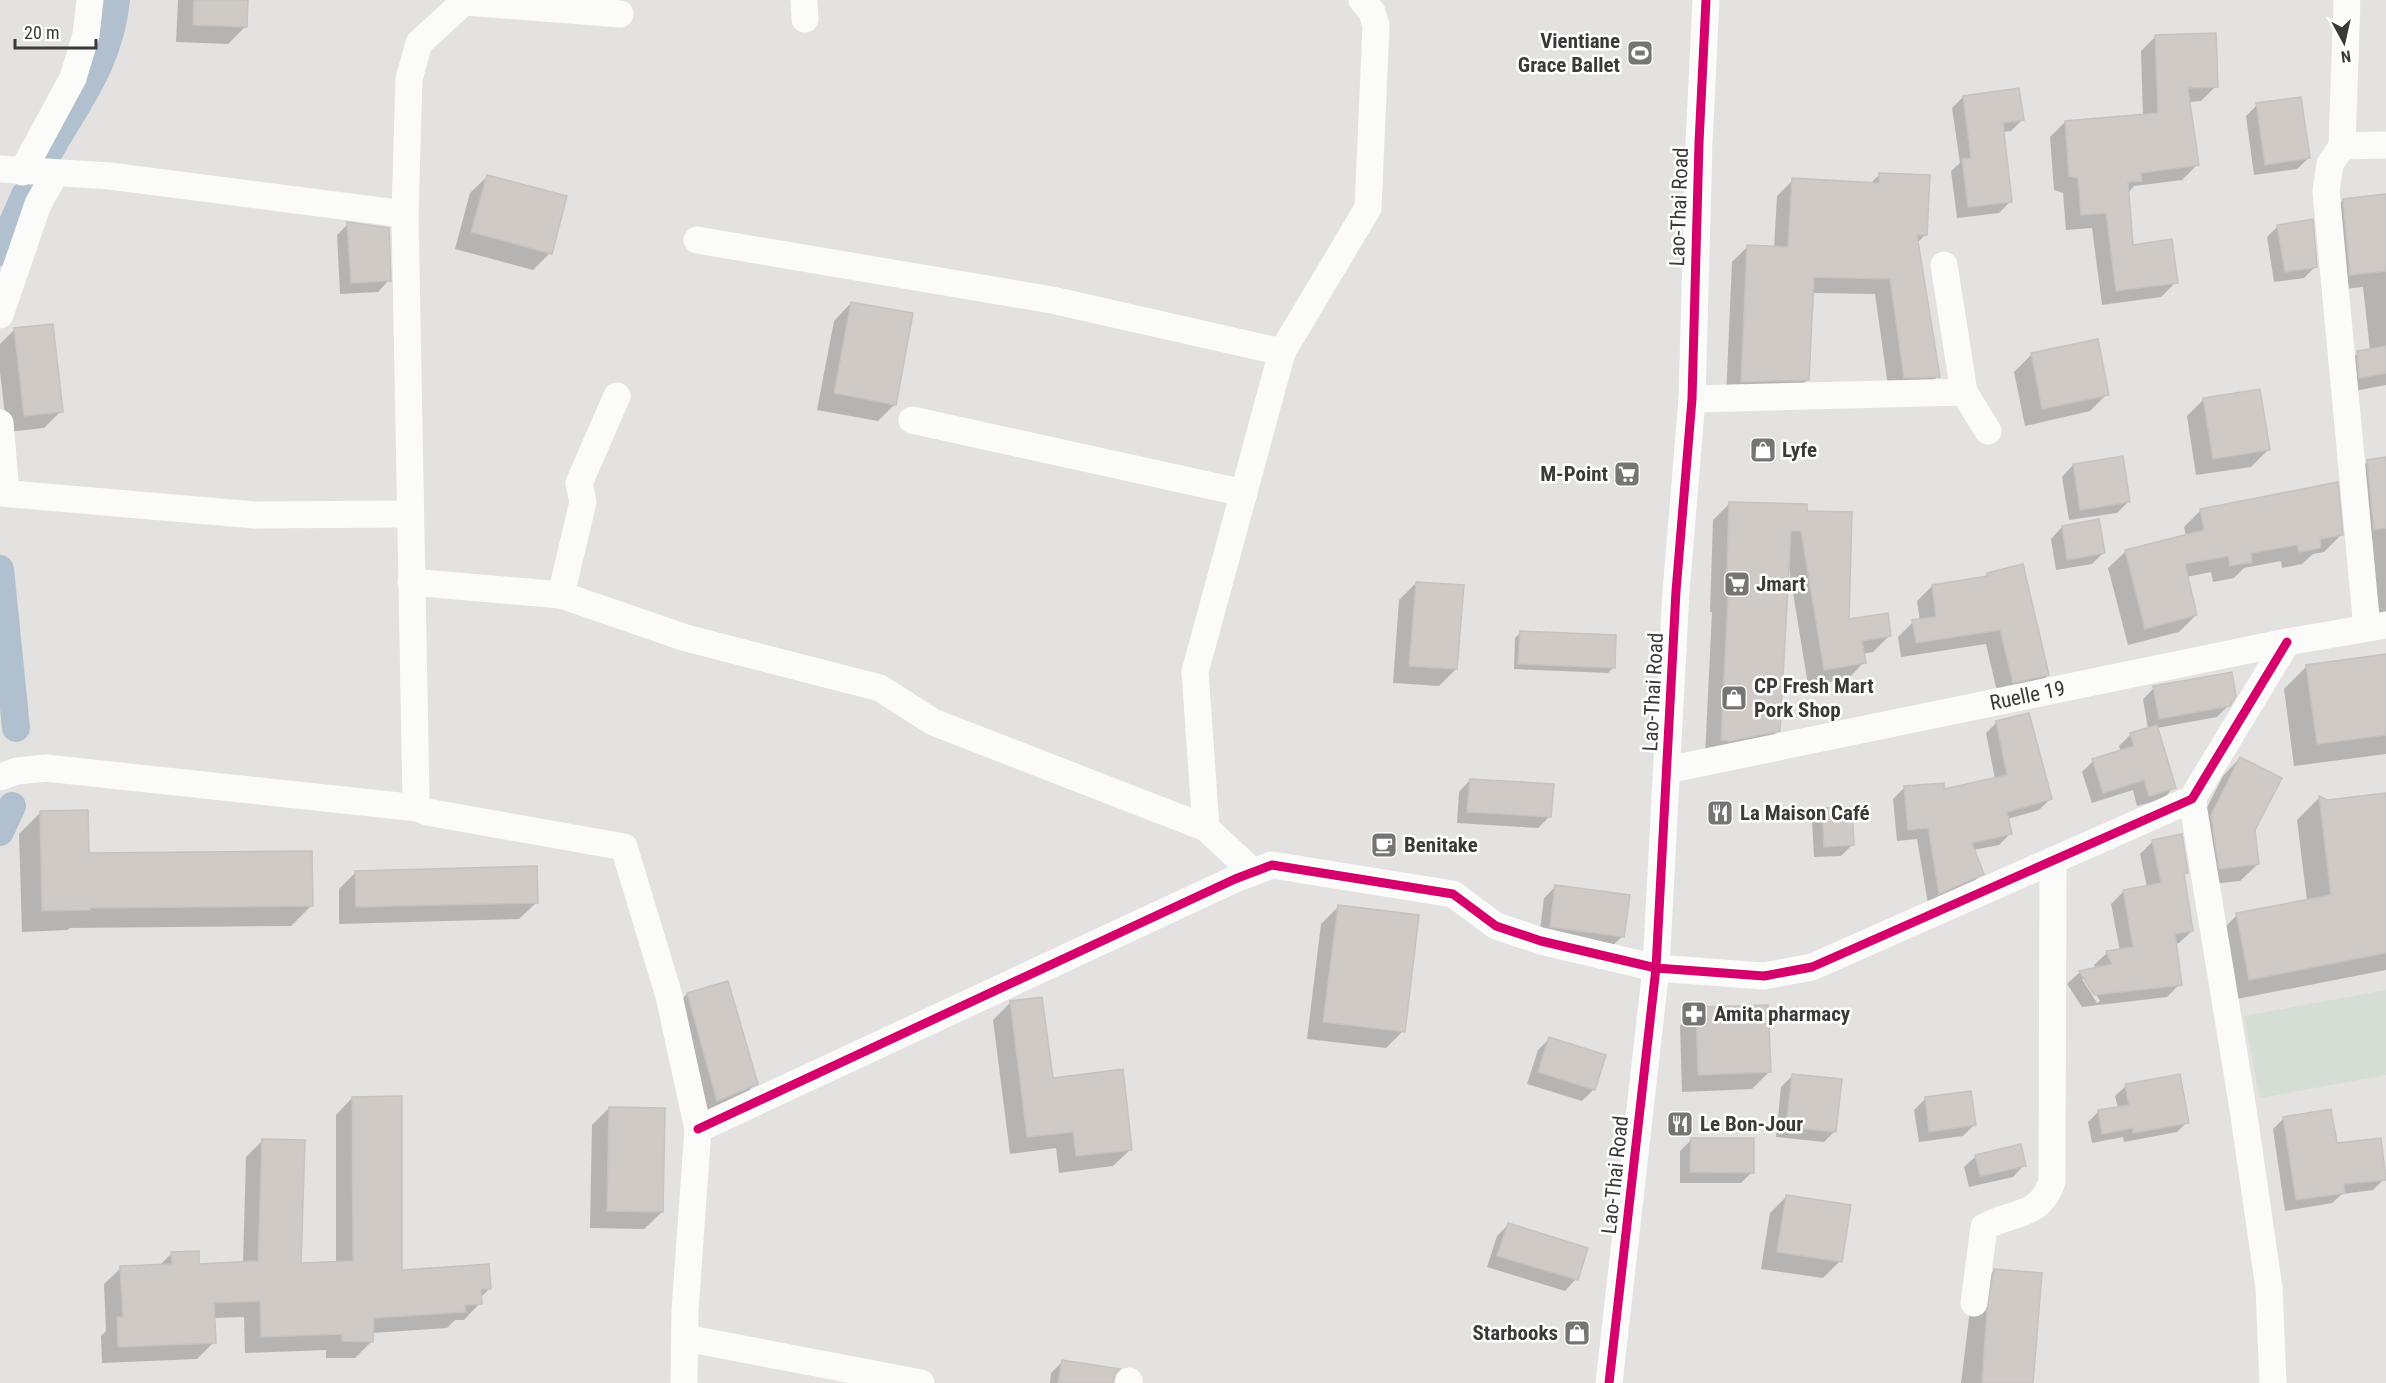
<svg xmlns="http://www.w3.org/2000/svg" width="2386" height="1383" viewBox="0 0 2386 1383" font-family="'Roboto Condensed',sans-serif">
<rect width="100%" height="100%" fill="#e4e2e0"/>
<!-- green -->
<path fill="#d4ded5" d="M2386,990V1075L2260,1098L2244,1016Z"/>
<!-- shadow -->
<path fill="#0003" fill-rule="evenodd" d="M178,0H246L245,27L228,44L176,42Z
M2156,36L2216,86L2201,101L2189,102L2197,165L2182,180L2134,186L2128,193L2132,246L2176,282L2161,297L2102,305L2092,228L2066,230L2063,193L2054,190L2050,137L2065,122L2143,116L2141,51Z
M1963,97L2022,120L2011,131L2003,132L2011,201L1999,213L1957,218L1951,171L1960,163L1952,108Z
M2257,105L2309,158L2297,169L2254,175L2246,116Z
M1880,174L1926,234L1917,243L1938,376L1923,392L1889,393L1875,294L1812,293L1807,380L1791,395L1726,397L1732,262L1748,246L1774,248L1777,196L1793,180L1870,184Z
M488,176L550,253L533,270L455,249L470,193Z
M2386,196V389V385L2344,393L2342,368L2358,353L2370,350L2363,287L2335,290L2328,216L2343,200Z
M348,224L389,280L378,292L340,294L337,235Z
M2278,226L2316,266L2304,278L2274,282L2267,237Z
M851,303L895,404L878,421L817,410L834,321Z
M14,330L61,411L44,428L7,432L0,372V344Z
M2032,354L2107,394L2090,411L2025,426L2014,372Z
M2204,399L2269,449L2251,467L2196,475L2187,416Z
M2386,459V614L2367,616L2352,477L2368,461Z
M2073,465L2129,501L2117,513L2069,520L2062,477Z
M1730,503L1805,512L1847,621L1890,635L1873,652L1863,654L1864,662L1848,679L1808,685L1789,568L1779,730L1762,746L1705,756L1712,612H1710L1713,520Z
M2201,510L2341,535L2324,552L2313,554L2302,564L2282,568L2281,561L2244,568L2234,578L2213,582L2211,572L2186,577L2196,615L2179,632L2128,645L2108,568L2126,551L2186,536L2184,527Z
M2062,527L2103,553L2092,564L2056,570L2051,539Z
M1987,574L2048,675L2033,689L1998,696L1986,644L1901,657L1898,637L1913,622L1920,621L1917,601L1932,586L1983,578Z
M1416,583L1456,669L1439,686L1393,683L1399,600Z
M1520,633L1613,668L1608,673L1514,669L1515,638Z
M2386,655V754L2294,766L2284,689L2307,666Z
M2154,688L2229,705L2217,717L2157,728L2174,787L2163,799L2137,806L2133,790L2092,803L2082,772L2093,761L2121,752L2119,746L2131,734L2148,729L2143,699Z
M1997,722L2050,799L2039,810L2007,819L2010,834L1999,845L1973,850L1982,873L1971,885L1928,904L1917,839L1897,841L1893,799L1905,787L1943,790L1995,779L1986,733Z
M2240,758L2258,864L2240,881L2203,885L2194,833L2223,776Z
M1470,780L1550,816L1538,828L1457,823L1459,792Z
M2386,794V970L2227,1001L2215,937L2237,915L2307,901L2297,820L2319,798L2326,802Z
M1823,810L1852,845L1841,856L1814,857L1812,821Z
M40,813L87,854L312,905L291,926L70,928L67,930L22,932L19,834Z
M2153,841L2187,872L2183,876L2192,931L2179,943L2175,944L2180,984L2167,997L2082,1007L2067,984L2080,972L2096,969L2094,965L2107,953L2120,951L2111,904L2124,891L2147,887L2140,854ZM2082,979H2086L2100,1001L2097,1003Z
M356,872L537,902L519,919L339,924V889Z
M1556,886L1623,936L1611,947L1539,938L1544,898Z
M1338,907L1403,1031L1386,1048L1307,1039L1321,924Z
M687,994L756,1083L739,1101L700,1117L670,1011Z
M1010,1003L1051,1080L1131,1149L1113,1166L1059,1173L1056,1148L1010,1154L993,1020Z
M1697,1009L1769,1072L1752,1089L1682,1092L1680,1026Z
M1549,1039L1594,1089L1582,1101L1527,1084L1538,1050Z
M1792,1076L1835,1131L1824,1142L1776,1137L1781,1087Z
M2126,1086L2187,1122L2177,1132L2124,1142L2123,1137L2092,1143L2088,1122L2098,1112L2118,1108L2115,1096Z
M352,1098L401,1272L490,1288L480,1298V1303L464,1320H455L447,1328L372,1333V1341L355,1358H326V1350L245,1353L244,1317L213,1318L214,1342L197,1359L102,1363L101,1336L106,1331L104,1284L121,1268L159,1266L172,1253L198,1265L243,1263L246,1157L263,1140L299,1264L336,1263V1115Z
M1926,1098L1974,1125L1963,1136L1919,1142L1914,1110Z
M609,1108L662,1212L644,1229L590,1228L592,1125Z
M2284,1118L2335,1145L2384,1179L2373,1190L2342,1194L2332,1203L2285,1211L2273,1129Z
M1691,1140L1752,1172L1741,1183H1680V1151Z
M1976,1156L2024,1165L2013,1177L1969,1187L1964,1167Z
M1787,1196L1840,1261L1823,1278L1761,1269L1770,1213Z
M1508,1225L1576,1279L1565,1291L1487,1267L1497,1236Z
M1995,1270L2032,1383H1961L1972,1293Z
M1063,1361L1109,1383H1050L1051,1373Z"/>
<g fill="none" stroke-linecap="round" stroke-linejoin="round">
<!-- canal -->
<path stroke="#b1c0ce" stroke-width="28" d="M49,152C79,99 109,64 116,0
M0,252L25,195
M0,569L16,728
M0,832L12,806"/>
</g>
<!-- building -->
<path fill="#d0cac7" stroke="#c4c3c1" stroke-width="1.5" d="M194,0H248L247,27L193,25Z
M2216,33L2218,87L2188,88L2199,165L2141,173L2142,181L2128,182L2133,245L2172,239L2178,283L2116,291L2106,213L2081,215L2078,178L2069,176L2065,121L2158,113L2155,35Z
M2019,88L2024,120L2003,123L2012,202L1968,207L1962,159L1971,158L1963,96Z
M2301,97L2310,158L2265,165L2256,103Z
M1879,173L1930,175L1927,235H1917L1940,377L1904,378L1890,279L1814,277L1809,380L1741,382L1747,245L1788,247L1792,178L1879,183Z
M487,175L567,196L552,254L471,232Z
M2386,194V271L2350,275L2343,199Z
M2313,219L2317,267L2285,272L2277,225Z
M347,222L389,228L391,281L351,283Z
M851,302L913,313L896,405L834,393Z
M53,324L63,412L24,416L14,328Z
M2098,339L2109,395L2042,409L2031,353Z
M2386,346V373L2359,378L2357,351Z
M2260,389L2270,450L2213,459L2203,398Z
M2123,456L2130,502L2080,510L2073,464Z
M2386,457V528L2374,530L2367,460Z
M2338,482L2343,535L2320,539L2321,548L2299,552L2297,545L2251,553L2252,562L2230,566L2228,556L2185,564L2197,615L2145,629L2125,550L2204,530L2200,509Z
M1729,502L1807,504V511L1852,512L1849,619L1888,613L1891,636L1862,641L1866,663L1824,670L1801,531H1791L1780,731L1730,741L1721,740L1728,596H1726Z
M2099,519L2105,553L2067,560L2062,526Z
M2023,564L2049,675L2013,683L2000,630L1916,643L1912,620L1936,617L1932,585L1988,576L1987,573Z
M1416,582L1464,585L1457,669L1409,666Z
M1520,631L1616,635L1615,668L1518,664Z
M2386,654V735L2317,744L2306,665Z
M2232,672L2236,696L2230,706L2159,719L2153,686Z
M2029,713L2052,799L2007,812L2012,834L1972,843L1984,874L1939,894L1928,828L1908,830L1904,786L1944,783V789L2007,775L1996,721Z
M2157,725L2176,788L2149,796L2144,780L2103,793L2092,759L2134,746L2130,733Z
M2240,757L2282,778L2255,830L2259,864L2219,869L2211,815Z
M1470,779L1554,784L1551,817L1467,812Z
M2386,793V953L2249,980L2236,913L2331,895L2319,796L2327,800Z
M1852,807L1854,845L1824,847L1822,808Z
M88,810L89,853L312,851L313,906L90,908V910L42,911L40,811Z
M2182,834L2188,873H2184L2193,931L2175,934L2182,985L2094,995L2079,971L2112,964L2106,951L2133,947L2123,890L2161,883L2152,840Z
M537,866L538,903L356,907L355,871Z
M1555,885L1630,895L1624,937L1550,927Z
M1338,905L1419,915L1405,1032L1323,1022Z
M728,981L758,1084L717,1101L687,993Z
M1042,997L1053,1078L1123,1069L1132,1150L1076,1156L1073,1132L1027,1137L1010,1001Z
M1768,1005L1771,1072L1698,1075L1696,1007Z
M1549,1037L1606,1055L1595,1090L1538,1072Z
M1792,1074L1842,1079L1836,1132L1786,1127Z
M2180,1074L2189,1123L2133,1133V1128L2102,1134L2098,1110L2129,1105L2125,1084Z
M1971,1091L1976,1125L1929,1132L1925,1097Z
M402,1096V1270L489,1264L491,1289H481L482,1304L465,1305L466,1312L374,1318L373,1342L342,1341V1334L261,1337L260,1301L214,1303L216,1343L118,1347L117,1317H123L120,1266L172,1264L171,1252L199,1251V1264L258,1261L262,1139L305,1140L301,1263L353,1261L352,1097Z
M609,1107L665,1108L663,1212L607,1211Z
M2331,1109L2337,1143L2381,1138L2386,1180L2344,1184L2345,1193L2296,1200L2283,1117Z
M1691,1138H1754V1173L1690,1172Z
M2021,1144L2026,1166L1980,1176L1975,1155Z
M1786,1195L1851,1205L1842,1262L1777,1252Z
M1508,1223L1588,1248L1578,1280L1497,1256Z
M1994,1269L2042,1273L2033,1383H1982L1987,1311Z
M1062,1360L1120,1369L1115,1374L1113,1383H1058Z"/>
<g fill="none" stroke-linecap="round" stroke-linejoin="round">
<!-- minor -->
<g stroke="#fbfbfa" stroke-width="27">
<path d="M804,0L805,19"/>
<path d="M2347,0L2342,146L2330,164L2326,191L2367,628"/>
<path d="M465,2L620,14"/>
<path d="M2342,146L2386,145"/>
<path d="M0,169L110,176L405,214"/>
<path d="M22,172L73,78L86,35L90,0"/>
<path d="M697,240L1052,300L1282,352"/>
<path d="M1944,265L1964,392L1988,431"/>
<path d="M0,315L38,204L55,174"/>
<path d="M1692,399L1964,392"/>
<path d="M912,420L1244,493"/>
<path d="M0,423L6,493"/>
<path d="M0,493L255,515L409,514"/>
<path d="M411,582L561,595L686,638L880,688L933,722L1206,828L1252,871"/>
<path d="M561,595L583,502L579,483L617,396"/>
<path id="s1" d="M1667,770L2287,642L2386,625"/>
<path d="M0,777L17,771L46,768L418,808L427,812L624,847L669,996L698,1129L685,1310L684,1383"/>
<path d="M2192,799L2243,1109L2269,1288L2273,1383"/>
<path d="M418,808L416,799L405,214L409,79L419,43L466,0"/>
<path d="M1206,828L1195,672L1282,352L1368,208L1376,26L1372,12L1362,0"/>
<path d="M698,1129L1235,879L1272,865L1453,894L1496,926L1541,941L1656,968L1764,976L1812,967L2192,799L2287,642"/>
<path d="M1974,1303L1984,1227C2014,1211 2039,1218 2052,1182L2053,860"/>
<path d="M685,1338L921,1383"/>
<path d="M1129,1383V1381"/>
<path d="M1609,1383L1656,968L1676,591L1692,399L1699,143L1706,0"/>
</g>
<defs>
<path id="cycleway" d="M698,1129L1235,879L1272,865L1453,894L1496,926L1541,941L1656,968L1764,976L1812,967L2192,799L2287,642
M1609,1383L1656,968L1676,591L1692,399L1699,143L1706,0"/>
</defs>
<!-- cycleway casing -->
<use href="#cycleway" stroke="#fff" stroke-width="13"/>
<!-- cycleway -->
<use href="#cycleway" stroke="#d6006c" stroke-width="9"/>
</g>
<!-- icons -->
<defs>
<symbol id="stadium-square" viewBox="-11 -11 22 22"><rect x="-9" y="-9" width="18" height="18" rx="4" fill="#767573" stroke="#fff"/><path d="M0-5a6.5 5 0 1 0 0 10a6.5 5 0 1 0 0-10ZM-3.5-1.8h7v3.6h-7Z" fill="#fff"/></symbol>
<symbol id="shop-square" viewBox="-11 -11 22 22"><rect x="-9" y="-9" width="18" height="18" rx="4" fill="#767573" stroke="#fff"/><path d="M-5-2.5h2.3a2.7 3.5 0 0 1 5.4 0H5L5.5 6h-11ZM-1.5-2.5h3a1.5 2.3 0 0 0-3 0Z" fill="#fff"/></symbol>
<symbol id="supermarket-square" viewBox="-11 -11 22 22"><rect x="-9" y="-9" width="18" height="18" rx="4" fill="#767573" stroke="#fff"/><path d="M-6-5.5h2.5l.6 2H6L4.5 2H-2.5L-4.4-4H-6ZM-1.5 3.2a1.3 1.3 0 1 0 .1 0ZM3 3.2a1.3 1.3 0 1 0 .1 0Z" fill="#fff"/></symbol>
<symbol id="restaurant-square" viewBox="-11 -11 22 22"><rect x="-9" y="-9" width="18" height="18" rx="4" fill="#767573" stroke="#fff"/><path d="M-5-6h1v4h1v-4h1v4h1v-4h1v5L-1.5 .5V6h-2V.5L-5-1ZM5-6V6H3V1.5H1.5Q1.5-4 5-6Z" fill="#fff"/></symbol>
<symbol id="cafe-square" viewBox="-11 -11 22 22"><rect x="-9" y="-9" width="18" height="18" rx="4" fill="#767573" stroke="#fff"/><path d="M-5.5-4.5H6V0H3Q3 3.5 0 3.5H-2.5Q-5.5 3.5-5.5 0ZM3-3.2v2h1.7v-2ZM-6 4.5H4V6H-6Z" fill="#fff"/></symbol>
<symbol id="pharmacy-square" viewBox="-11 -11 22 22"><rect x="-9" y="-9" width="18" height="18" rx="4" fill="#767573" stroke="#fff"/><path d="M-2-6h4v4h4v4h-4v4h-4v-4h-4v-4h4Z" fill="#fff"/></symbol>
</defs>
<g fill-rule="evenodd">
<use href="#stadium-square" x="1625" y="38" width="30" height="30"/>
<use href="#shop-square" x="1748" y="435" width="30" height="30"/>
<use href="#supermarket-square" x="1612" y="459" width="30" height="30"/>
<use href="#supermarket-square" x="1722" y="569" width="30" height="30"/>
<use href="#shop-square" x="1719" y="683" width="30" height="30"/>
<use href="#restaurant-square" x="1705" y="798" width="30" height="30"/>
<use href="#cafe-square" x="1369" y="830" width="30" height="30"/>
<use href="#pharmacy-square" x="1679" y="999" width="30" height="30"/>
<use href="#restaurant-square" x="1665" y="1109" width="30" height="30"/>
<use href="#shop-square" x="1562" y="1318" width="30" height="30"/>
</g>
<g text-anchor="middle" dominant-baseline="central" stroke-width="5" stroke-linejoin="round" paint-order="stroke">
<!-- poi labels -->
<g font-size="21" font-weight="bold" fill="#3b3a38" stroke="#fff" text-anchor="start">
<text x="1620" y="41" text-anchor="end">Vientiane<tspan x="1620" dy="24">Grace Ballet</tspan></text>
<text x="1782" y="450">Lyfe</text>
<text x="1608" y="474" text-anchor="end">M-Point</text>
<text x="1756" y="584">Jmart</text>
<text x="1754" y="686">CP Fresh Mart<tspan x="1754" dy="24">Pork Shop</tspan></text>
<text x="1740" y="813">La Maison Café</text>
<text x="1404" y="845">Benitake</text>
<text x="1714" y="1014">Amita pharmacy</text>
<text x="1700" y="1124">Le Bon-Jour</text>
<text x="1558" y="1333" text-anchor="end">Starbooks</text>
</g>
<!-- street labels -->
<g font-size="21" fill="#3b3a38" stroke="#fff">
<text transform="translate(1679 207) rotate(-88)">Lao-Thai Road</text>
<text transform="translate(1653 692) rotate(-87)">Lao-Thai Road</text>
<text stroke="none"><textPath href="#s1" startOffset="368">Ruelle 19</textPath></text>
<text transform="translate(1615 1175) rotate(-84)">Lao-Thai Road</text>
</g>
</g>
<!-- north arrow -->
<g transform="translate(2344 42) rotate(172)" stroke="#ffffff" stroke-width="4.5" paint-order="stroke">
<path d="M0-4.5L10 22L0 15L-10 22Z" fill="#3b3a38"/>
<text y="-9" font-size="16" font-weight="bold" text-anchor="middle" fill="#3b3a38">N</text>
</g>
<!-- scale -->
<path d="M15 39v9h81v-9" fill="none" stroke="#3b3a38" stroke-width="3"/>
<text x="24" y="39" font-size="18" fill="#3b3a38" stroke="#ffffff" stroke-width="4.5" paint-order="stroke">20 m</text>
</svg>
